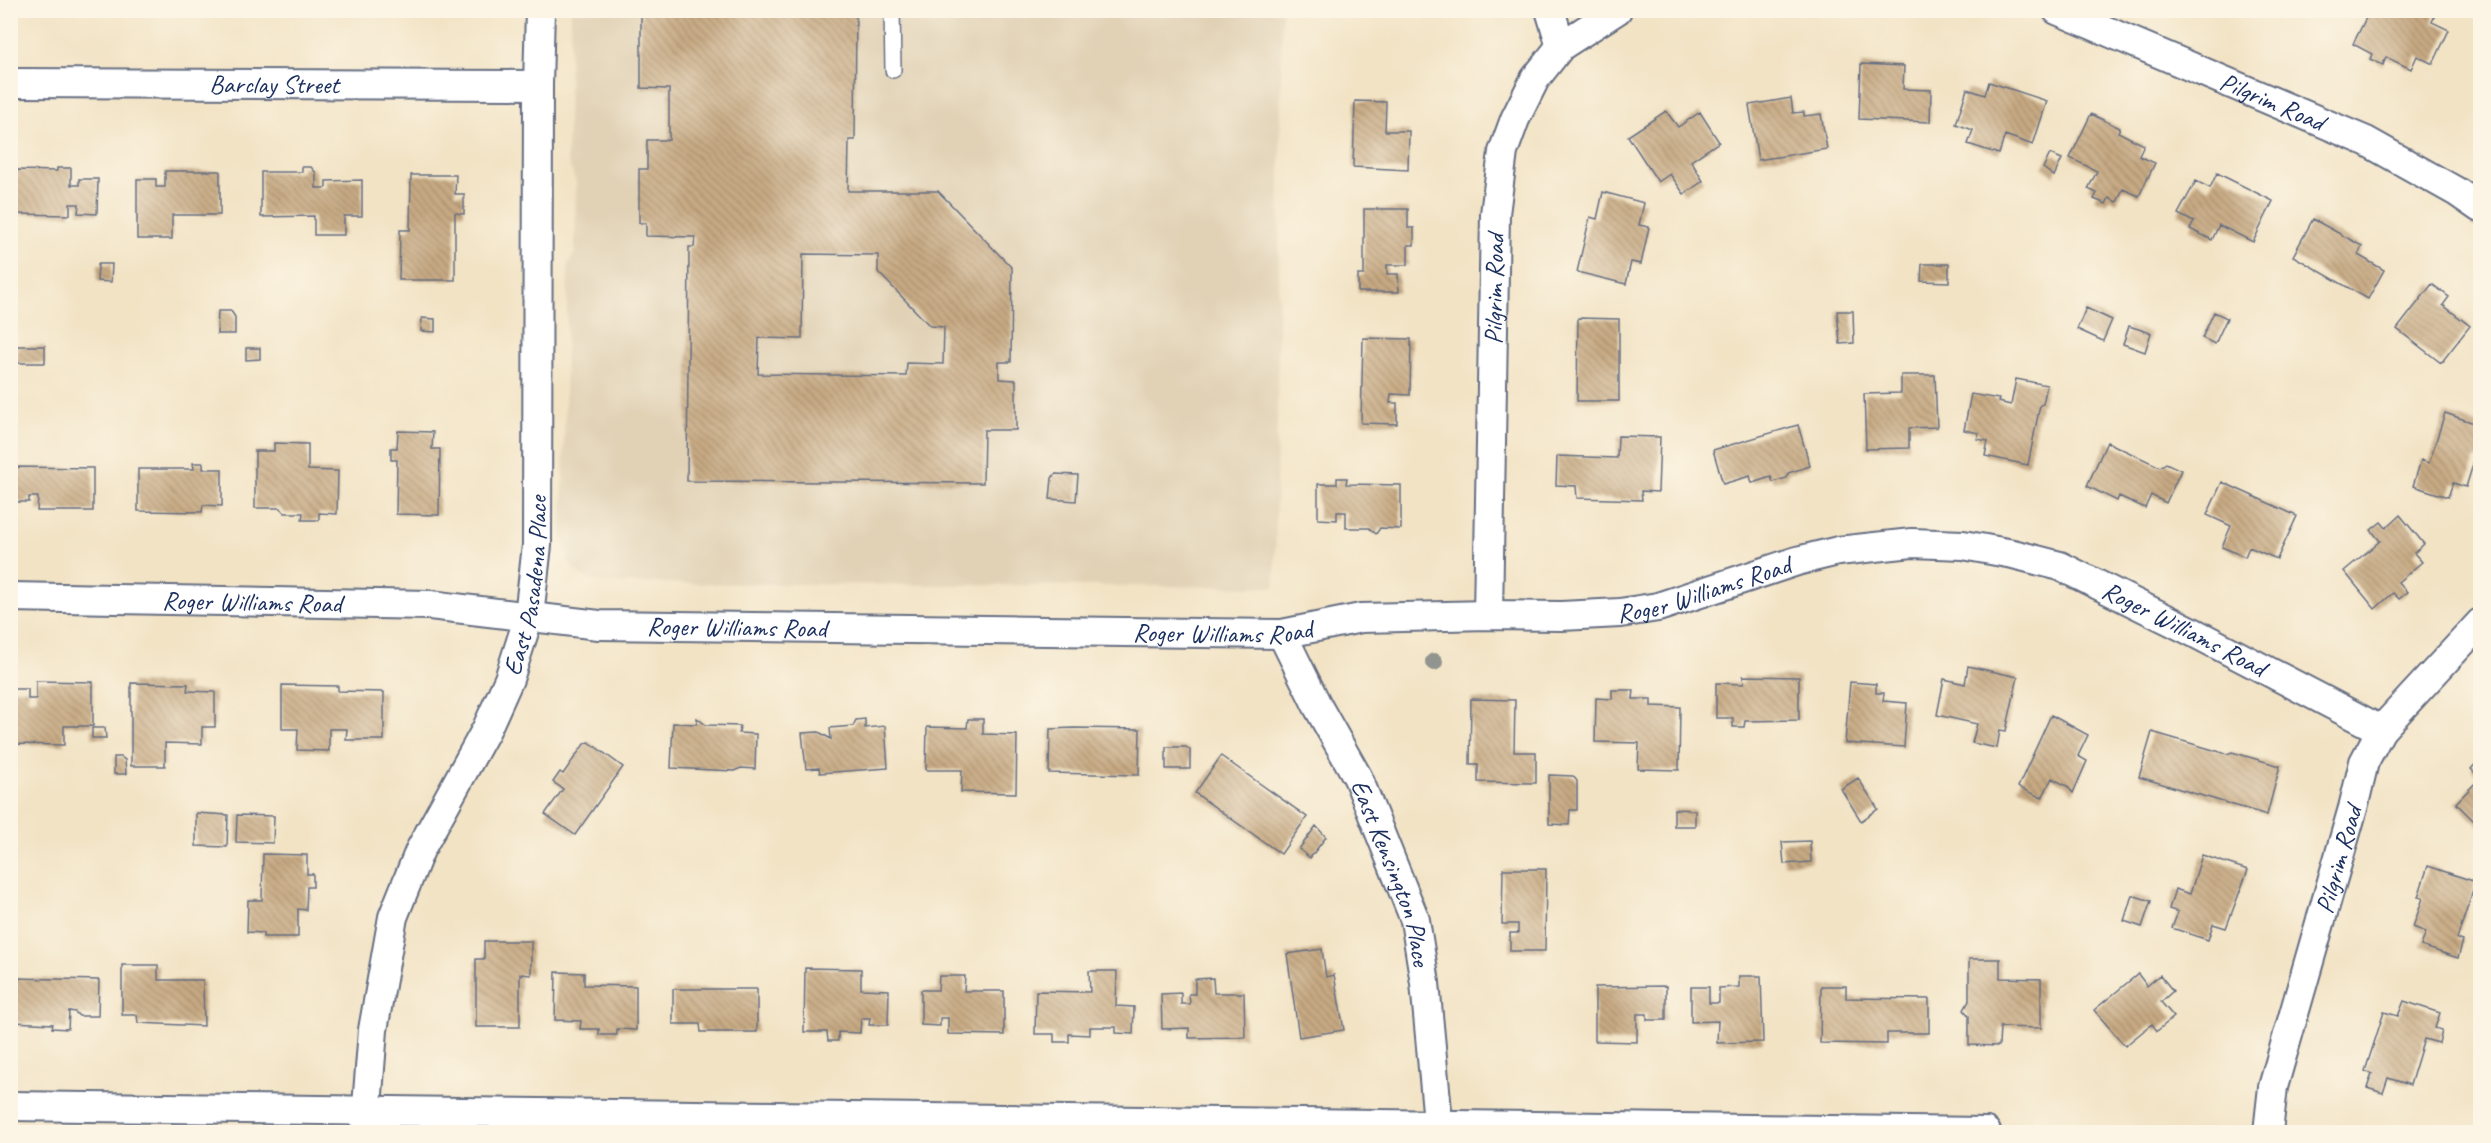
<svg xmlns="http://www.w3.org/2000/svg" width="2491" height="1143" viewBox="0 0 2491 1143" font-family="Caveat,sans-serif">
<defs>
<pattern id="building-back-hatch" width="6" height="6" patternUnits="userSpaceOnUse" patternTransform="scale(1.5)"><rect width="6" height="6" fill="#c8aa83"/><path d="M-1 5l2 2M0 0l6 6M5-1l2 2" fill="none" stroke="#a28b6e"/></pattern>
</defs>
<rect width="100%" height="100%" fill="#fcf5e5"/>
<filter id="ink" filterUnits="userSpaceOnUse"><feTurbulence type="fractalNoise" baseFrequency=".0167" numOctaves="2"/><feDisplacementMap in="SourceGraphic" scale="12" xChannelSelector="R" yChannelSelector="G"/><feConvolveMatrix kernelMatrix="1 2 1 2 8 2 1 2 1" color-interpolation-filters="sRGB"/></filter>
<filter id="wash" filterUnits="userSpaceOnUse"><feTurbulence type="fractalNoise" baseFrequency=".008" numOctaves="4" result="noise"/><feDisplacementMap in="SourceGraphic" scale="24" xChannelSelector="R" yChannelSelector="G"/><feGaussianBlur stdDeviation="1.35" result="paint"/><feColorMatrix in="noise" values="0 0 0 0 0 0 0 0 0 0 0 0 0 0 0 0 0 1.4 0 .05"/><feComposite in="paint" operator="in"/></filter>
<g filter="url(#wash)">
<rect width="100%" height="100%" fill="#f2e3c5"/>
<!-- built -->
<path fill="#e1d2b6" d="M571,11H1282L1275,587L604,583L588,579L574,570L567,559L562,534L568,264L575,253L576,182L567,159Z"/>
<g id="blocks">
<!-- building -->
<path fill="url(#building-back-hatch)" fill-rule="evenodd" d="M641,10H856L855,140H849L848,191H938L1012,268L1011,362H999V379L1016,380V430H984L983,483L687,481L689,247H694L695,237L646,236V223H639V169H647V140H669V89L641,88ZM803,254L878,255V272L930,326L944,327L943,364L907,363L906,376L758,374L759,338L802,339Z
M2370,10H2395L2401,14L2403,10H2437L2432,22L2449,30L2433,64L2417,56L2411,69L2386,57L2383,65L2370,59L2372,54L2353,44Z
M1861,64L1904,66L1903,89L1931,90L1930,122L1859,119Z
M1989,82L2047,101L2033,145L2005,135L1999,154L1968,144L1973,130L1956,124L1967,89L1985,95Z
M1791,98L1793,113L1804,112V116L1821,114L1827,149L1758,160L1749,105Z
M1355,101L1386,102L1385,131H1409L1408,170L1353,167Z
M1666,111L1678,127L1700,112L1719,142L1691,161L1703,181L1684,194L1670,174L1658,182L1628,136Z
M2091,114L2120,128L2118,132L2144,145L2139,156L2155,163L2139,196L2123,189L2117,202L2109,198L2106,204L2094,199L2097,193L2088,189L2097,171L2070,158Z
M2050,154L2062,159L2054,176L2043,168Z
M302,167H311L316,173V188H326V181L362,180V216H344V235H314V216L261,217V172H302Z
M57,168H71V185H79V179H98L97,214L78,213L79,204H70V215L15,214L16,170L57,171Z
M165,171H220V215H172V239H137V179H156V187H165Z
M2217,173L2273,201L2253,242L2219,225L2212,240L2190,229L2194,222L2178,214L2196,181L2210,188Z
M411,175H456L455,194H464V214L455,213V280H399L400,230H410Z
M1603,192L1644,203L1639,225L1649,227L1641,264L1631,262L1626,284L1577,272L1590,217L1597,219Z
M1364,209H1408V228H1414V245H1408V265H1387V274H1398L1399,292H1358V275H1364Z
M2313,219L2362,246L2358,255L2384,270L2368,299L2293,256Z
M98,264H112L111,282L97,281Z
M1922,264H1949V282L1921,281Z
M2432,284L2449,297L2443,305L2470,326L2441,363L2397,329Z
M2086,308L2112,320L2103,341L2077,329Z
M218,311H231L235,317V334H217Z
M1837,311H1853L1854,343L1840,344Z
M2214,312L2227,318L2215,344L2202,338Z
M422,318L435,319V332L421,331Z
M1578,318L1619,319V401H1577Z
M2129,326L2151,333L2145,352L2123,344Z
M1363,338L1411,339L1410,395L1391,394L1390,403H1397V424L1361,423Z
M17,346H45V363H17Z
M246,348H260V359L246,360Z
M1901,375H1935L1937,427L1909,428V448L1866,449L1864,394L1901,393Z
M2016,379L2047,385L2043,404L2040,405L2028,465L1985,456L1988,441L1977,439L1979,433L1964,430L1971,394L1999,399L1998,402L2011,405Z
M2445,413L2480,425V460L2475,458L2466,487L2453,483L2448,497L2413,486L2421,460L2429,463Z
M1798,425L1810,466L1788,473L1787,478L1773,482L1771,477L1752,483L1750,476L1723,484L1713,450Z
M398,431L433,432L432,449H440L439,515L396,514L397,460H391V448H397Z
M1618,436L1660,437L1658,492L1641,491L1642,500L1577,498L1576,486L1556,485L1557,456L1617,458Z
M2107,442L2160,467L2166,463L2181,470L2166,503L2151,495L2145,508L2119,496L2117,501L2087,486Z
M274,443L308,444V470L338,471L337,514L319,513V520H302L303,513H285L280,508H255V451H274Z
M193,463H203V469H222V506L203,505L202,512L138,511V469H194Z
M10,467L93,468V511H37L38,497H29V502H10Z
M1055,474L1078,475L1076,501L1050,499L1052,478Z
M1337,478H1347L1346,484L1401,485V529L1380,528L1376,534L1369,528H1346V512H1337V520L1318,519V484H1337Z
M2222,482L2297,516L2277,559L2249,547L2245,557L2222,547L2231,526L2207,515Z
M2400,515L2424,544L2414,553L2422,562L2398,582L2407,592L2399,599L2393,593L2375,609L2344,571L2380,541L2371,530L2381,522L2386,528Z
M1968,666L2018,677L2006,731L2000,730L1997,748L1972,743L1977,724L1937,715L1944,679L1965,684Z
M1743,676L1799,677V720L1745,721L1744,727H1733V718H1716V683L1744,684Z
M36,681L93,682V726H64V745L10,744V689H28V699H36Z
M1850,682L1876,684V693H1884L1883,701L1907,703L1904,747L1845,743Z
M131,683L188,684L187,691L215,692V727H202V744L165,743V766H131Z
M282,685L338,686V691L384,692V740H346L347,729H329V751L297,750L298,729H282Z
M1612,690H1634L1633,699H1651V706L1680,707L1679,770L1638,769L1639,743L1595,742L1596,698L1612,699Z
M1471,699L1515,700L1514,752H1536V783L1478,782V764H1470Z
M2051,715L2088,735L2078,756L2087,761L2073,793L2067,786L2052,778L2042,798L2018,787Z
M697,718L706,725L740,726L739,733L756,734L755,769L741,768L734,771L671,768L673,723L697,724Z
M865,719V728L885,726L888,768L820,773L819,768L806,769L802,733L819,732L831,739L830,728L853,726L856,720Z
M968,719H983V734L1017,735L1016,793L961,792L962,770H926L927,727L967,728Z
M92,728H105L106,738H92Z
M1074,728L1140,729L1139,775L1049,773L1050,729Z
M2152,732L2227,754L2232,752L2280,766L2267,815L2139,777Z
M589,742L623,767L575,835L545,814L563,789L553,782L560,772L563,774L584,744Z
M1166,747H1186L1190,750V769H1166Z
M1221,756L1307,817L1281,854L1195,793Z
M114,757H121L125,760L126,774H114Z
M2480,759V827L2456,803L2480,778L2471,769Z
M1549,775L1573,776L1577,781V810H1570L1569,825L1549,824Z
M1858,778L1878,809L1861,821L1841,789Z
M1674,809L1695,810V826H1674Z
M196,813L228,815L227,847L196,846Z
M237,815L274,816L273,843L236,842Z
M1316,826L1326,837L1310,858L1299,849Z
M1810,841L1811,862L1784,864L1782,842Z
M263,854L307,855V874H313V887H307L306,910L298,909V937H263V933L247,932L248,900H262Z
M2202,855L2248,870L2226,928L2213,924L2208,940L2172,928L2178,912L2169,909L2175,889L2190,894Z
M2428,866L2476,882L2457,939L2463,941L2458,958L2421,946L2426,932L2413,927L2423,898L2418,897Z
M1503,869H1546L1545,951H1510V933H1518V924H1502Z
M2132,895L2151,901L2142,927L2124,921Z
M484,941H531V975L520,974V1027H476V959H484Z
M1322,949L1326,977L1334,975L1344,1030L1299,1037L1287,954Z
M1969,959H2000V978L2041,979V1028L2000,1027L1999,1046L1969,1045V1016L1964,1010L1969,1001Z
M122,965H158V980H203L204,1026L138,1023L137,1015H122Z
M805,968L861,969V989L889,990L888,1025H869L870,1018H861L860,1033L838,1032V1041H828L827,1032H804Z
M1089,971H1117L1116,1006L1134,1007L1133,1034L1116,1033V1027H1090V1035L1069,1034V1042H1054V1034H1035L1036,991L1090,992Z
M556,972L584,973V985L636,986V1030L617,1029V1035H599V1029H580L581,1021L555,1020Z
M2138,974L2147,986L2160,975L2173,991L2161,1002L2174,1017L2157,1031L2152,1024L2125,1046L2094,1010Z
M939,976H965L964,991H1004V1035L948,1034V1018H940V1026L921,1025V990H938Z
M1739,976H1761L1763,1042L1717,1043L1718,1021L1691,1022V987H1709V1003H1719V988L1739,987Z
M14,978L99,980L98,1016H79L75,1012L69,1011L68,1029L52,1028L53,1024L13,1022Z
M1213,978L1214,993H1244L1245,1037L1189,1038V1028L1162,1029L1161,994L1181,993V1004H1190L1189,994H1195V979Z
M1666,986V1020H1647V1014H1637V1042L1595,1041V987Z
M1821,986H1846V998L1929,999V1033H1887V1044L1820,1043Z
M673,989H757V1032H701L700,1024H673Z
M2404,1001L2440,1013L2435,1028L2442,1030L2439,1043L2424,1039L2410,1085L2388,1078L2383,1093L2367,1088L2372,1074L2365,1071L2384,1012L2398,1016Z"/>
</g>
</g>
<g filter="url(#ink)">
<use href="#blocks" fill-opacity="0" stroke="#666e82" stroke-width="1.5"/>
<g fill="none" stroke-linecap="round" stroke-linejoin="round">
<defs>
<path id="service" d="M892,10L893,70"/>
<g id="minor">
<path d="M1550,10L1561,46"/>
<path id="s1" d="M2057,10L2366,141L2457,192L2480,208"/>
<path id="s2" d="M10,83L538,85"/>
<path id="s3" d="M10,597L430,605L599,625L1282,634L1361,618L1488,615L1561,616L1620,613L1658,607L1797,561L1838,551L1912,543L1963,545L2013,554L2060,566L2187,629L2381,730"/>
<path id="s4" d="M1488,615L1495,214L1503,152L1515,119L1535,79L1561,46L1617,10"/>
<path id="s5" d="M1282,634L1318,707L1358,778L1415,920L1425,983L1439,1132"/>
<path d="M10,1106L1986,1132"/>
<path id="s6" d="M365,1132L373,1030L393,917L420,850L486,730L509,679L529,616L537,545L538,85L540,10"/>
<path id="s7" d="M2268,1132L2273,1087L2353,808L2364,762L2381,730L2480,623"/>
</g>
</defs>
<!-- service casing -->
<use href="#service" stroke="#666e82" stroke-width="18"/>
<!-- minor casing -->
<use href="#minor" stroke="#666e82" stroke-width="32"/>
<!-- service -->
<use href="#service" stroke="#fff" stroke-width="15"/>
<!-- minor -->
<use href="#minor" stroke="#fff" stroke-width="28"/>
</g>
<!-- trees -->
<circle fill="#92958f" cx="1434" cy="662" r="9"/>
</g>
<g text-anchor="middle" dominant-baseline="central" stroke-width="5" stroke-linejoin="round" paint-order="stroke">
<!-- street labels -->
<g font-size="26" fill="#1b2f5e" stroke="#fcf5e5">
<text stroke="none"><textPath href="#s2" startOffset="264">Barclay Street</textPath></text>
<text stroke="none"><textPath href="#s1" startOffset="234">Pilgrim Road</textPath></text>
<text stroke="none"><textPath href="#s4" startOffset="326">Pilgrim Road</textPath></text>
<text stroke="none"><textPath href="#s6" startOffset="578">East Pasadena Place</textPath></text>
<text stroke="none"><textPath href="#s3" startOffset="1700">Roger Williams Road</textPath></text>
<text stroke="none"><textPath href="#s3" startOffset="242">Roger Williams Road</textPath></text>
<text stroke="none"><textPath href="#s3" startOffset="728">Roger Williams Road</textPath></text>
<text stroke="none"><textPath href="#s3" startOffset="1214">Roger Williams Road</textPath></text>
<text stroke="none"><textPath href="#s3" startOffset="2204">Roger Williams Road</textPath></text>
<text stroke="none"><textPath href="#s7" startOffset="282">Pilgrim Road</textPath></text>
<text stroke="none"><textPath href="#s5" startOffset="264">East Kensington Place</textPath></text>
</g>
</g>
<!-- margin -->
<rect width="2491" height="1143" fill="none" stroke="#fcf5e5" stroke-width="36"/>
</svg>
